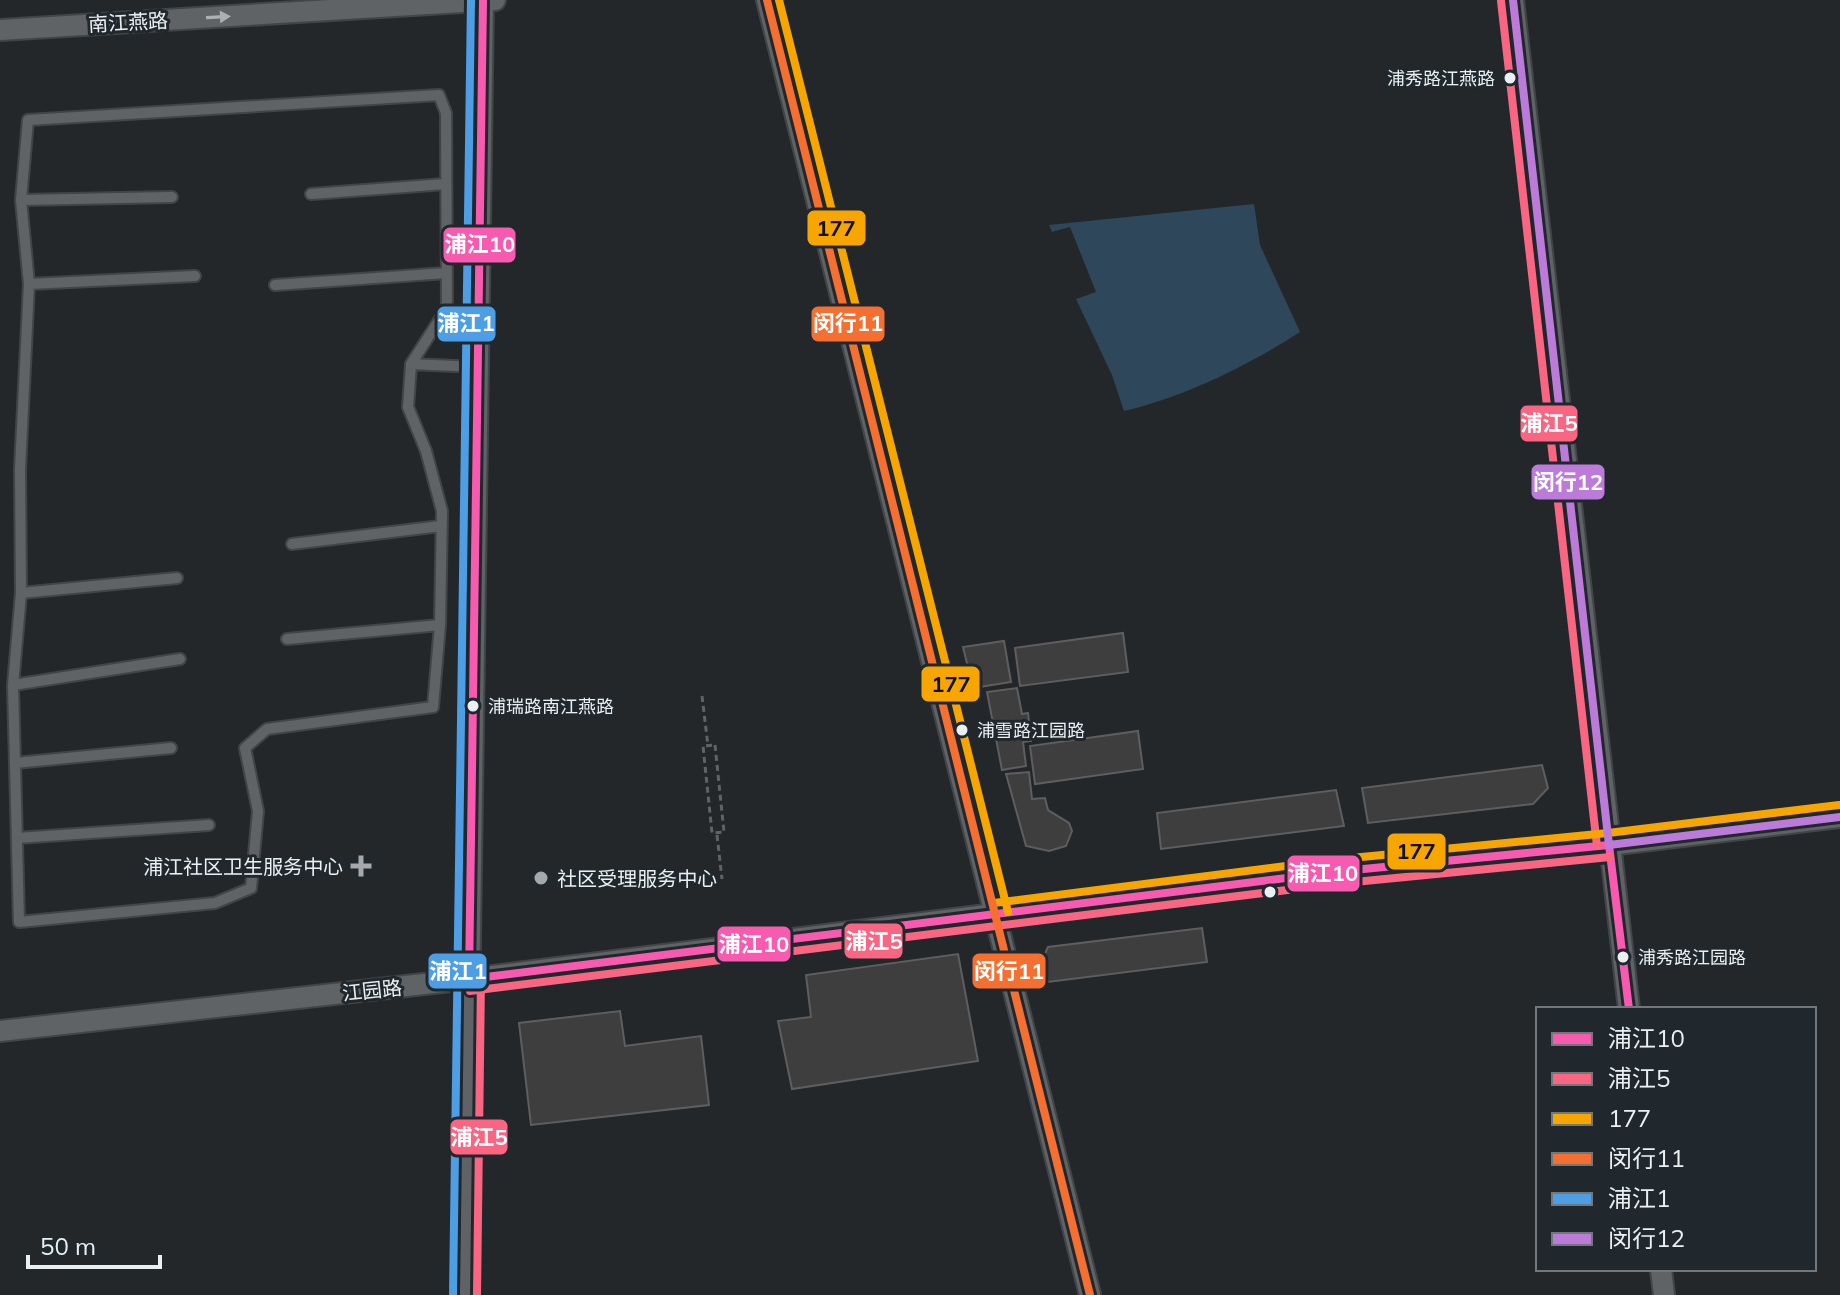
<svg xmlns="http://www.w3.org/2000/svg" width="1840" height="1295" viewBox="0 0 1840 1295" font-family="Mulish,'Noto Sans SC',sans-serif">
<rect width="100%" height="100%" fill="#24272a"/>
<!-- green -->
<path fill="#2e475a" d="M1254,204L1260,245L1300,332C1249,365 1184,397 1124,411L1112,375L1076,299L1096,292L1070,227L1052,232L1049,225Z"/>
<!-- building -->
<path fill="#3e3e3f" stroke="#5e5e5f" stroke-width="2" d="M1123,633L1128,672L1020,686L1015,648Z
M1004,641L1011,682L973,688L963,647Z
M1017,688L1022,714L1028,713L1031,741L1023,742L1026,766L1002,770L987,692Z
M1138,731L1143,769L1035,784L1030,746Z
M1542,765L1548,788L1533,804L1368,823L1362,788Z
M1029,772L1032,799L1045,798L1048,810L1069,823L1072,831L1066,846L1049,851L1026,846L1006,774Z
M1336,790L1344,826L1161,849L1157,813Z
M1202,928L1207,962L1048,982L1044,956L1048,947Z
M958,954L978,1061L792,1089L778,1021L811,1017L806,975Z
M620,1011L625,1046L701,1036L709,1105L531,1125L519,1023Z"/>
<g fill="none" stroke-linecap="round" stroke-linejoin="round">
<defs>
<path id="lane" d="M311,194L445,184
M172,197L21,200L28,120L439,95L446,113L447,308L411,364L478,367
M21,200L29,284L20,469L21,593L177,578
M29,284L195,276
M275,285L446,273
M292,544L441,526
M21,593L13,685L19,922L215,903L251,888L258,811L245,748L267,729L433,707L440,625L442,511L426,451L408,407L411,364
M287,639L440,625
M13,685L180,659
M15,763L171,748
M17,838L209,825"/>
<path id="street" d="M767,0L1090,1295
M1513,0L1629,1009
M0,30L495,0
M0,1031L469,979L1343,871L1609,845L1840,817
M1661,1269L1664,1295
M465,1295L483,0"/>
</defs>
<!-- lane casing -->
<use href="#lane" stroke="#424548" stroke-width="14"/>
<!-- street casing -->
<use href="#street" stroke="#424548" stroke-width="24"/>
<!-- path -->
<path stroke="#606264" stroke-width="3" stroke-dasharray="6 4" stroke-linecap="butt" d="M702,696L708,746
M715,745L724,832L712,833L703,746Z
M717,835L722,879"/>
<!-- lane -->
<use href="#lane" stroke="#606366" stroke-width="10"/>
<!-- street -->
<use href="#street" stroke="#606366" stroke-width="20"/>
<defs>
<path id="bus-1" d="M1609,845L1629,1009
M469,979L1343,871L1609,845
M469,979L483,0"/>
<path id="bus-2" d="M1501,1L1597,846
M470,991L1344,883L1610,857
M477,1295L481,979"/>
<path id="bus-3" d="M779,0L1008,912
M994,903L1341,859L1608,833L1839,805"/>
<path id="bus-4" d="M767,0L1090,1295"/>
<path id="bus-5" d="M453,1295L471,0"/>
<path id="bus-6" d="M1513,0L1609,845
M1609,845L1840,817"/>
</defs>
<!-- bus-1 casing -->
<use href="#bus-1" stroke="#21282d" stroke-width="14"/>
<!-- bus-2 casing -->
<use href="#bus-2" stroke="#21282d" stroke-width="14"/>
<!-- bus-3 casing -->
<use href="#bus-3" stroke="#21282d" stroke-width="14"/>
<!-- bus-4 casing -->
<use href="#bus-4" stroke="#21282d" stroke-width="14"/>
<!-- bus-5 casing -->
<use href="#bus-5" stroke="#21282d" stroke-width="14"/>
<!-- bus-6 casing -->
<use href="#bus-6" stroke="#21282d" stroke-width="14"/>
<!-- bus-1 -->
<use href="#bus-1" stroke="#f75aaf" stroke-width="8"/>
<!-- bus-2 -->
<use href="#bus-2" stroke="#fa6682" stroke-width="8"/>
<!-- bus-3 -->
<use href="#bus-3" stroke="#f7a600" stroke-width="8"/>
<!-- bus-4 -->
<use href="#bus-4" stroke="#f46f30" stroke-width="8"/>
<!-- bus-5 -->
<use href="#bus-5" stroke="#4d9ee5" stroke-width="8"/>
<!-- bus-6 -->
<use href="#bus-6" stroke="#bd7bd9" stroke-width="8"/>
</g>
<!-- one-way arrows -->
<defs><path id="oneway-solid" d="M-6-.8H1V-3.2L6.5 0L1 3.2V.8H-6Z" transform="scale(2)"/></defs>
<use fill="#acb0b3" href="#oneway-solid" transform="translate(218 17) rotate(-3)"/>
<!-- markers -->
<g fill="#eaeff2" stroke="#21282d" stroke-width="3">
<circle cx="1510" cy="78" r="7"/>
<circle cx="473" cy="706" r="7"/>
<circle cx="962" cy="730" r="7"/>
<circle cx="1270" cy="892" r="7"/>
<circle cx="1623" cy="957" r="7"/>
</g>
<g fill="#a5a9ac" stroke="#21282d" stroke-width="3">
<path d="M357 854h8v8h8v8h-8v8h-8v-8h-8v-8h8z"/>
<circle cx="541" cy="878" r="8"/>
</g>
<g text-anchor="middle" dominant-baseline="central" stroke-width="6" stroke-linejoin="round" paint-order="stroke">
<!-- bus labels -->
<g font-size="18" fill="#eaeff2" stroke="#21282d" text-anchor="start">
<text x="1495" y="78" text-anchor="end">浦秀路江燕路</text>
<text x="488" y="706">浦瑞路南江燕路</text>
<text x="977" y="730">浦雪路江园路</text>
<text x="1638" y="957">浦秀路江园路</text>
</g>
<!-- street labels -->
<g font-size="20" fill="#eaeff2" stroke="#21282d">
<text transform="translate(128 22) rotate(-3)">南江燕路</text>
<text transform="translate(372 990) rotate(-6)">江园路</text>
</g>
<!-- poi labels -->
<g font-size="20" fill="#eaeff2" stroke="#21282d" text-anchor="end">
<text x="343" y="866">浦江社区卫生服务中心</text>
<text x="557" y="878" text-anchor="start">社区受理服务中心</text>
</g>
</g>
<g stroke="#21282d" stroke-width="3">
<rect x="806" y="209" width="61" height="38" rx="8" fill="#f7a600"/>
<rect x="442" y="226" width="75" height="38" rx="8" fill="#f75aaf"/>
<rect x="436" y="305" width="61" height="38" rx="8" fill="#4d9ee5"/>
<rect x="810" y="305" width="76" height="38" rx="8" fill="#f46f30"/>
<rect x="1519" y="404" width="60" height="39" rx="8" fill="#fa6682"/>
<rect x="1530" y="463" width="76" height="38" rx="8" fill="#bd7bd9"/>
<rect x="920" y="665" width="61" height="38" rx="8" fill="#f7a600"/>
<rect x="1386" y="832" width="61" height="39" rx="8" fill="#f7a600"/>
<rect x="1286" y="854" width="75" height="39" rx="8" fill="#f75aaf"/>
<rect x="843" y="922" width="61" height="38" rx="8" fill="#fa6682"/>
<rect x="716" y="925" width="76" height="38" rx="8" fill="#f75aaf"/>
<rect x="427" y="952" width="61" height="38" rx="8" fill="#4d9ee5"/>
<rect x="971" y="952" width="76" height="38" rx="8" fill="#f46f30"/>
<rect x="449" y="1118" width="60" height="38" rx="8" fill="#fa6682"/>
</g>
<g font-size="22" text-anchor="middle" font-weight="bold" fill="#fff">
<text x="480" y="252">浦江10</text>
<text x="466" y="331">浦江1</text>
<text x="848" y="331">闵行11</text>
<text x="1549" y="431">浦江5</text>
<text x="1568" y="490">闵行12</text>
<text x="1323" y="881">浦江10</text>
<text x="874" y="949">浦江5</text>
<text x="754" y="952">浦江10</text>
<text x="458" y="979">浦江1</text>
<text x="1009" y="979">闵行11</text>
<text x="479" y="1145">浦江5</text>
</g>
<g font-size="22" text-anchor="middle" font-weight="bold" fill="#111">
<text x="836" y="236">177</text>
<text x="951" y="692">177</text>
<text x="1416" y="859">177</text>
</g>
<!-- legend -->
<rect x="1536" y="1007" width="280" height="264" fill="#21282d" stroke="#71787c" stroke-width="2"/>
<rect x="1552" y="1033" width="40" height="12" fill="#f75aaf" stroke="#71787c" stroke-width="2"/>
<text x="1608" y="1047" font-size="24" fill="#eaeff2">浦江10</text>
<rect x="1552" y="1073" width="40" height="12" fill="#fa6682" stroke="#71787c" stroke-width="2"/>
<text x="1608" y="1087" font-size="24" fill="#eaeff2">浦江5</text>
<rect x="1552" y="1113" width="40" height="12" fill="#f7a600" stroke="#71787c" stroke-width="2"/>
<text x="1608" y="1127" font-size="24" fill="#eaeff2">177</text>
<rect x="1552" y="1153" width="40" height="12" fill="#f46f30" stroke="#71787c" stroke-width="2"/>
<text x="1608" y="1167" font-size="24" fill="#eaeff2">闵行11</text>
<rect x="1552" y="1193" width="40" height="12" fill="#4d9ee5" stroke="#71787c" stroke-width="2"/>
<text x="1608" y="1207" font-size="24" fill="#eaeff2">浦江1</text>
<rect x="1552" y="1233" width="40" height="12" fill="#bd7bd9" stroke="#71787c" stroke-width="2"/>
<text x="1608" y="1247" font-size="24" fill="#eaeff2">闵行12</text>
<!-- scale -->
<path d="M28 1255v12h132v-12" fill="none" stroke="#eaeff2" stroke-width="4"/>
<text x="40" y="1255" font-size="24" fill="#eaeff2" stroke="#21282d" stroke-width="6" paint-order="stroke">50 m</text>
</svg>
